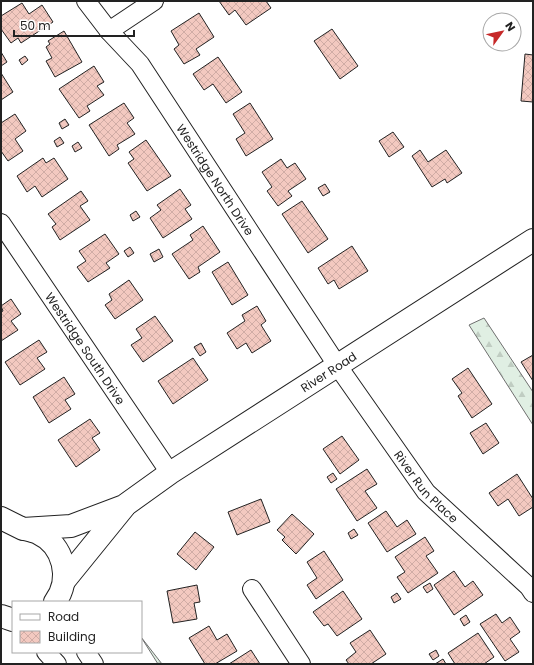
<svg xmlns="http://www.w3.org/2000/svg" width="534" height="665" viewBox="0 0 534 665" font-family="Poppins,sans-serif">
<defs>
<pattern id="forest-firs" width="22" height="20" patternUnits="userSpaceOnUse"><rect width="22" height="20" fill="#e0efe3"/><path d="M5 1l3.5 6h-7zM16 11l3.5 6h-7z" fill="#c0cdc2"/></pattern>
<pattern id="building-cross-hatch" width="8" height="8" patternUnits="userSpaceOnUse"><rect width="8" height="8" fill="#f3c9c0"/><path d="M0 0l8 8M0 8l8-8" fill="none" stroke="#d0aca5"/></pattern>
</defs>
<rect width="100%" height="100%" fill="#fff"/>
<!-- forest -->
<path fill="url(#forest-firs)" stroke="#6f6f6f" d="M484,318L533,392V425L469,325Z
M141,637L162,664H158Z"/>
<!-- building -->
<path fill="url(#building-cross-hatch)" stroke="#222" d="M219,1H266L271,8L246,25L235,10L229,15Z
M22,3L29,14L42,5L53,22L21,43L18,38L11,43L1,29V16Z
M199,13L214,37L196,49L200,55L184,64L174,49L179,45L171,31Z
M332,29L358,66L340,79L314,41Z
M64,31L82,62L55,77L46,61L52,58L46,47L50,44L48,41Z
M1,52L7,62L1,66Z
M525,54L533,55V102L521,101Z
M25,56L28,60L22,65L19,60Z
M218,57L242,92L226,103L213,84L204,90L193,74Z
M94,66L104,82L97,86L104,95L87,106L90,111L79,118L59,89Z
M1,73L13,92L1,100Z
M124,103L134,118L127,123L135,134L117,145L119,149L109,156L89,125Z
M250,103L273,139L246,156L236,139L245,133L233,114Z
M15,114L26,131L15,139L23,151L8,161L1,151V123Z
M65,119L69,125L62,129L59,123Z
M393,132L404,147L389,157L379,141Z
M60,137L64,143L57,147L54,141Z
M146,140L171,176L147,191L128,163L134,159L129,152Z
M78,142L82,148L75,152L72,146Z
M420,150L428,162L446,150L462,173L447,183L445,179L432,187L412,156Z
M43,158L46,163L54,158L68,179L42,197L35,186L27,192L17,176Z
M281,159L287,168L295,163L306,179L288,191L292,196L278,206L267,191L272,187L262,172Z
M325,184L330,192L323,196L318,188Z
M180,189L191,205L185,209L192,219L163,238L150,218L161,210L157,205Z
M81,191L88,201L80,206L90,220L60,240L52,227L56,224L48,214Z
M302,201L328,239L308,253L282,214Z
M136,211L140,217L133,221L130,215Z
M203,226L220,252L198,267L200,272L189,279L172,254L193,240L190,235Z
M105,234L119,254L106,263L110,268L88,282L77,267L86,261L79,251Z
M352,246L368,271L339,289L334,280L328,284L318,268Z
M130,247L134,253L128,257L124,251Z
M159,249L163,257L154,262L150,254Z
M228,262L248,295L232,305L212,272Z
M129,280L143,300L115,319L105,305L112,300L109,294Z
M11,299L21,314L11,321L18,330L1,341V312L3,311L1,306Z
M257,306L266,321L261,325L271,341L252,353L246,343L237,349L227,333L245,321L242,315Z
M155,316L173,341L143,362L131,345L142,338L136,329Z
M39,340L47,352L37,358L45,369L20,385L5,362Z
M201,343L206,352L200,356L194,347Z
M533,355V381L521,362Z
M193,358L208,380L173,404L158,381Z
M468,368L492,404L472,418L458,396L462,393L452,379Z
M64,377L75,394L65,400L71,409L49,423L33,397Z
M90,419L100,433L92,438L100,450L76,467L58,440Z
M486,423L499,443L483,454L470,433Z
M342,436L359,460L340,474L323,449Z
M367,469L377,484L365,491L377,508L357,521L336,489Z
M333,473L337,479L331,483L327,477Z
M517,474L533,499V507L519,516L508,499L498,506L489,493Z
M261,499L270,522L237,535L228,512Z
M386,511L397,527L407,520L416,534L387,552L368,523Z
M292,514L314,534L296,554L282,540L285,537L277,530Z
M354,529L358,535L351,539L348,533Z
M195,532L214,547L196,570L177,554Z
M425,537L434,551L426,556L438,573L408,593L397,577L405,572L395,557Z
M324,551L343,580L316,599L307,585L317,578L307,562Z
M454,571L465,587L473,581L483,595L454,615L434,585Z
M430,583L433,589L427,593L423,587Z
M197,585L200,602L194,603L197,619L173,623L167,591Z
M343,591L362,619L337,636L328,624L324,626L313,612Z
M397,593L401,599L394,603L391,597Z
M496,614L502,623L510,617L520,632L510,639L519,652L505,661L480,624Z
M466,615L470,622L464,626L460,619Z
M209,626L217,640L227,634L237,651L215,664H205L189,638Z
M370,630L386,654L371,664H349L346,660L356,652L350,643Z
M478,633L494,657L484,664H455L448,653Z
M251,650L260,664H229Z
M436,650L439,656L433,660L429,654Z
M443,659L446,664H435Z"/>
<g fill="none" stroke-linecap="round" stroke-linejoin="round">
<defs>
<g id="minor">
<path id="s1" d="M86,1L109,31L140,64L337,365L426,492L529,587L533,593"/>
<path d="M109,31L154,1"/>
<path id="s2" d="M1,223L170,473"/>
<path d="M252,589L301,664"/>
<path d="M46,652L57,664"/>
<path d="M86,652L94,664"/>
</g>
<g id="major">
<path id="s3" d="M1,518L23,529L71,526L124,506L170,473L533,240"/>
<path d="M25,529C29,530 34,531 38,533C64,545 72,579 55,602"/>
<path d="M64,581L124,507"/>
<path d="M1,616L13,620"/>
</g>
</defs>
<!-- minor casing -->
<use href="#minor" stroke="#222" stroke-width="20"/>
<!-- major casing -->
<use href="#major" stroke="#222" stroke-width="24"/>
<!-- minor -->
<use href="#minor" stroke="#fff" stroke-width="18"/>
<!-- major -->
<use href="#major" stroke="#fff" stroke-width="22"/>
</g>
<g text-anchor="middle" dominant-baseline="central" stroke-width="3" stroke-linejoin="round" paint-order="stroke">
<!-- street labels -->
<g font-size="12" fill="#222" stroke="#fff">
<text stroke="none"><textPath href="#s1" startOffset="221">Westridge North Drive</textPath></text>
<text stroke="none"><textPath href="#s2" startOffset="151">Westridge South Drive</textPath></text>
<text stroke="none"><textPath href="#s3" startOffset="374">River Road</textPath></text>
<text stroke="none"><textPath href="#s1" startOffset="594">River Run Place</textPath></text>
</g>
</g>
<!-- border -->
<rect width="534" height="665" fill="none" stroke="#222222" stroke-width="4"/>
<!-- legend -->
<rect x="12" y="601" width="130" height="52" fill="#ffffff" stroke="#a7a7a7"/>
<rect x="20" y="614" width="20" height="6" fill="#ffffff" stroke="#a7a7a7"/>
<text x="48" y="621" font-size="12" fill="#222222">Road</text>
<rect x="20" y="631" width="20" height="12" fill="url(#building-cross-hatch)" stroke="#a7a7a7"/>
<text x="48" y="641" font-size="12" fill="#222222">Building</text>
<!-- north arrow -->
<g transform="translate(502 32) rotate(57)"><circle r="19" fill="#ffffff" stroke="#a7a7a7"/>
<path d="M0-3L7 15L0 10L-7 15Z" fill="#c62828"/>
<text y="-6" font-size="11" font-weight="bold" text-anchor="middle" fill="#222222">N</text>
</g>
<!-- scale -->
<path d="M14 30v6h120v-6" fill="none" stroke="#222222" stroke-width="2"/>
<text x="20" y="30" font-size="12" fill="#222222" stroke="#ffffff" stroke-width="3" paint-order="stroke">50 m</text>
</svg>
